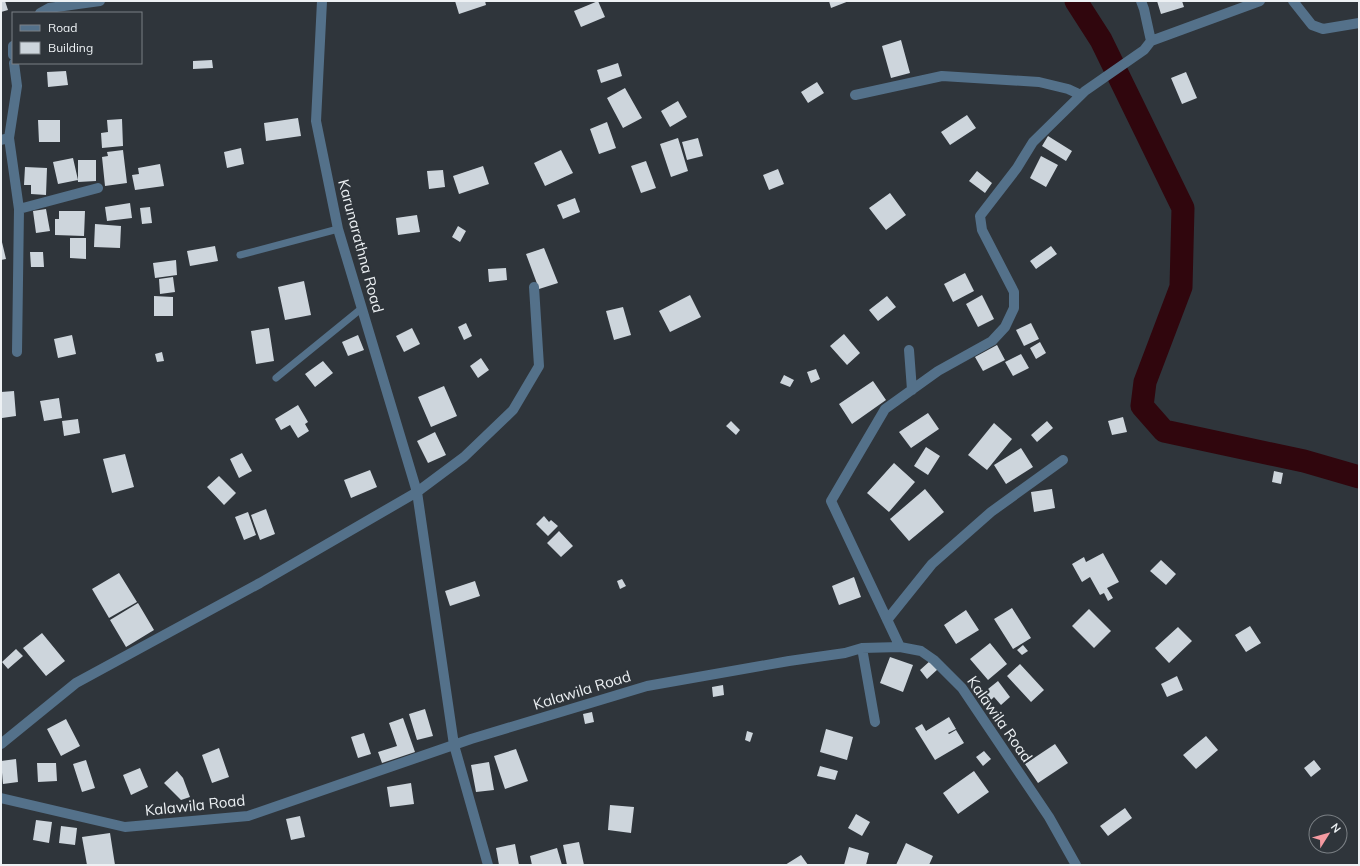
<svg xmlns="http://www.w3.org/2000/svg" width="1360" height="866" viewBox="0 0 1360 866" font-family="Mulish,sans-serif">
<rect width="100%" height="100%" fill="#2f353b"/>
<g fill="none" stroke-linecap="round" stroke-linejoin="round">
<!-- river -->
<path stroke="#30060d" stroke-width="23" d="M1076,1L1101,40L1183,208L1181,287L1145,382L1142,406L1164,431L1304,461L1359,477"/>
</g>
<!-- building -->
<path fill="#cdd5dc" d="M1,1H5L8,10L1,12Z
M455,1H485L486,5L459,14Z
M598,1L605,17L581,27L574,11Z
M829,1H849L831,8Z
M1157,1H1182L1184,7L1161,14Z
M901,40L910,73L891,78L882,46Z
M212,60L213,68L193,69V61Z
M618,63L622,76L601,83L597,70Z
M66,71L68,85L48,87L47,72Z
M1186,72L1197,98L1182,104L1171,78Z
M817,82L824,93L808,103L801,92Z
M625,88L642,118L623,128L607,98Z
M678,101L687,117L670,127L661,111Z
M967,115L976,128L950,145L941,132Z
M298,118L301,136L266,141L264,123Z
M122,119L123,146L102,148L101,133L108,132L107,120Z
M38,120H60V142H39Z
M607,122L616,148L599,154L590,129Z
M1048,136L1072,151L1066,161L1042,146Z
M678,138L688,171L671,177L660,144Z
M698,138L703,156L687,160L682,142Z
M241,148L244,164L227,168L224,152Z
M123,150L127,183L105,186L102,157L108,156L107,152Z
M561,150L573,173L545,186L534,163Z
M1041,156L1058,165L1046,187L1030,178Z
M73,158L78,180L58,184L53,162Z
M78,160H96V181L78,182Z
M646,161L656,188L641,193L631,166Z
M160,164L164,186L135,190L132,175L139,174L138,168Z
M483,166L489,184L459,194L453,176Z
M25,167L47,168L46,195L31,194V185H24Z
M778,169L784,184L769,190L763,175Z
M443,170L445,187L429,189L427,171Z
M977,171L992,183L985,193L969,181Z
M890,193L906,215L886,230L869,208Z
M575,198L580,212L563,219L557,205Z
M130,203L132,218L107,221L105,207Z
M150,207L152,223L142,224L140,208Z
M46,209L50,231L36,233L33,211Z
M59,211H85L84,236L55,235V219H59Z
M417,215L420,232L398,235L396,218Z
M95,224L121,226L120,248L94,247Z
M458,226L466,231L460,242L452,237Z
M1,238L6,259L1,260Z
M70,238H86V259L70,258Z
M215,246L218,261L190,266L187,251Z
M1051,246L1057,254L1036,269L1030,261Z
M544,248L558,283L539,289L526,254Z
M30,252H43L44,267H31Z
M176,260L177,275L155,278L153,263Z
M506,268L507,280L489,282L488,269Z
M965,273L974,291L953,302L944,284Z
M173,277L175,292L160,294L159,279Z
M304,281L311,315L285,320L278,287Z
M690,295L701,317L670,332L659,311Z
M982,295L994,319L978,327L966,304Z
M154,296L173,297V316H154Z
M887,296L896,307L878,321L869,310Z
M623,307L631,335L614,340L606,311Z
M466,323L472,336L464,340L458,327Z
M1031,323L1039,339L1024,346L1016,330Z
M269,328L274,361L256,364L251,331Z
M412,328L420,344L404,352L396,336Z
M844,334L860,353L847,365L830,346Z
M72,335L76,354L58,358L54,339Z
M358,335L364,350L348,356L342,342Z
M1040,342L1046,353L1036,359L1030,348Z
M997,345L1005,360L983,371L975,357Z
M162,352L164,361L157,362L155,354Z
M1021,354L1029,368L1013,376L1005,362Z
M481,358L489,370L478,378L470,366Z
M323,361L333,373L315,387L305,374Z
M816,369L820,379L811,383L807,372Z
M784,375L794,380L790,387L780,383Z
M873,381L886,400L852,424L839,404Z
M444,386L457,416L431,427L418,397Z
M14,391L16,416L2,418L1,392Z
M59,398L62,418L44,421L40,401Z
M298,405L308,422L305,424L309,431L298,438L290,425L281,430L275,419Z
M928,413L939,429L911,448L899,432Z
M1123,417L1127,432L1112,435L1108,421Z
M78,419L80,433L64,436L62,421Z
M731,421L740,430L736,435L726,426Z
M1047,421L1053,428L1037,442L1031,435Z
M994,423L1012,439L987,470L968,455Z
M435,432L446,455L428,463L417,441Z
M926,447L940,456L928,475L914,466Z
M1021,448L1033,467L1006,484L994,465Z
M242,453L252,471L239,478L230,459Z
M125,454L134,487L112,493L103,459Z
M894,463L915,482L889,512L867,493Z
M370,470L377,487L351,498L344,480Z
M1274,471L1283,473L1281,484L1272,482Z
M219,476L236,493L224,505L207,487Z
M925,489L944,512L909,541L890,519Z
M1052,489L1055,508L1034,512L1031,492Z
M266,509L275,534L260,540L251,515Z
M248,512L256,535L244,540L235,517Z
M544,516L549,522L551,520L558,526L548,536L536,524Z
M559,531L573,546L561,557L547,543Z
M1103,553L1119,582L1107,588L1113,598L1108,601L1104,593L1100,595L1090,577L1082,582L1072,564L1084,557L1086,562Z
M1161,560L1176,574L1166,585L1150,571Z
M119,573L137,602L109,618L92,589Z
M854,577L861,597L839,605L832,586Z
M622,579L626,586L620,589L617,581Z
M475,581L480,596L450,606L445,591Z
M138,603L154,630L126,647L110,620Z
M1012,608L1031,638L1013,649L994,619Z
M1089,609L1111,631L1094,648L1072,626Z
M966,610L979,630L956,644L944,625Z
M1250,626L1261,643L1246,652L1235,635Z
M1178,627L1192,641L1169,663L1155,648Z
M42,633L65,661L46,676L23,648Z
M990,643L1007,664L988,680L970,659Z
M1023,645L1028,651L1022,655L1017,650Z
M16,649L23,656L8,669L2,662Z
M890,657L913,665L903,692L880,683Z
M930,661L938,669L927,679L920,670Z
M1020,664L1044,690L1031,702L1007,676Z
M1177,676L1183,690L1167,697L1161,684Z
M998,681L1010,697L1001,705L994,697L990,701L983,693Z
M723,685L724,695L713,697L712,687Z
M425,709L433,736L417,740L409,714Z
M592,712L594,722L585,724L583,714Z
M949,717L956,729L948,733L949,734L956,730L964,743L935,760L915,728L922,724L926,731Z
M403,718L415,752L382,763L378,752L397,746L389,723Z
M66,719L80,746L61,756L47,729Z
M826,729L853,737L847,760L820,752Z
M747,731L753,733L750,742L745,740Z
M364,733L371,754L358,758L351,737Z
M1206,736L1218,750L1196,769L1183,755Z
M1055,744L1068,763L1038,783L1025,764Z
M219,748L229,777L212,783L202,755Z
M516,749L528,781L505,789L494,756Z
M984,751L991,759L983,766L976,757Z
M16,759L18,782L3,784L1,761Z
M86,760L95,788L82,792L73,764Z
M1314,760L1321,769L1311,777L1304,768Z
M489,762L494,790L476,792L471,765Z
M37,763H56L57,781L38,782Z
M820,766L838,771L835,780L817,776Z
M140,768L148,787L131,795L123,775Z
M177,771L183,778L190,797L181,800L164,783Z
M974,771L989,792L958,814L943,793Z
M411,783L414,804L390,807L387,787Z
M610,805L634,807L631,833L608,830Z
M1125,808L1132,818L1108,836L1100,826Z
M856,814L870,822L862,836L848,828Z
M300,816L305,837L291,840L286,819Z
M36,820L52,822L49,843L33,840Z
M61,826L77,828L75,845L59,843Z
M110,833L115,865H87L82,837Z
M579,842L584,865H567L563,845Z
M906,843L933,856L929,865H896Z
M515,844L519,865H499L496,848Z
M849,847L869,853L866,865H844Z
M557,848L562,865H532L530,856Z
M801,855L808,865H785Z"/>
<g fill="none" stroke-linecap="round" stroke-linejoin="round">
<!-- lane -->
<path stroke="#54718a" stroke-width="7" d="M240,255L338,229
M276,378L362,308"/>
<!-- street -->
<path stroke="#54718a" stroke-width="10" d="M322,1L316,121L338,229L417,492L454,745L488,865
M1293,1L1312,25L1323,29L1359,23
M40,13L49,8L100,1
M1151,41L1260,1
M13,46V55
M855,95L942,76L1039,82L1068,89L1081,95
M9,138L19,209L17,352
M1,140L9,138L17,86L14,63
M19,209L98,188
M909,350L912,390
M887,620L932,564L991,512L1063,460
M900,647L831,501L885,409L938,371L992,341L1005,327L1014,308V292L982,230L980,216L1017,168L1033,142L1085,91L1144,50L1151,41L1144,9L1141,1
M862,648L875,722
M1,744L76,683L260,583L417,492L464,457L513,410L539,366L534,287
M1,798L125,827L248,816L471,739L647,686L789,661L845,653L862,648L900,647L921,651L934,660L962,688L1049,817L1076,865"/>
</g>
<g text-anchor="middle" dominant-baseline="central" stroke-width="4" stroke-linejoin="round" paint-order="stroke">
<!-- street labels -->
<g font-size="15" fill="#edf1f4" stroke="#2f353b">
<text transform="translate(361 246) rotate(75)">Karunarathna Road</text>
<text transform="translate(582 690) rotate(-17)">Kalawila Road</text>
<text transform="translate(1000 719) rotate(55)">Kalawila Road</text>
<text transform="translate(195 805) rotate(-6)">Kalawila Road</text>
</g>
</g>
<!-- border -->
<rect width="1360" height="866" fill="none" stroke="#edf1f4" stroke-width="4"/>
<!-- legend -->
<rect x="12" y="12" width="130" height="52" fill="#2f353b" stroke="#7b8085"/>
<rect x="20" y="25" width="20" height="6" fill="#54718a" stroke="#7b8085"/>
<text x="48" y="32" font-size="12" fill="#edf1f4">Road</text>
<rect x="20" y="42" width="20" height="12" fill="#cdd5dc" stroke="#7b8085"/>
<text x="48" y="52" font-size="12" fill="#edf1f4">Building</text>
<!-- north arrow -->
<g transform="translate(1328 834) rotate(53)"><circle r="19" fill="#2f353b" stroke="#7b8085"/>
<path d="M0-3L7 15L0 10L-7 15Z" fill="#f49aa1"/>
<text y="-6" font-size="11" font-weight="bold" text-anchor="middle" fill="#edf1f4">N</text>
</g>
</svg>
